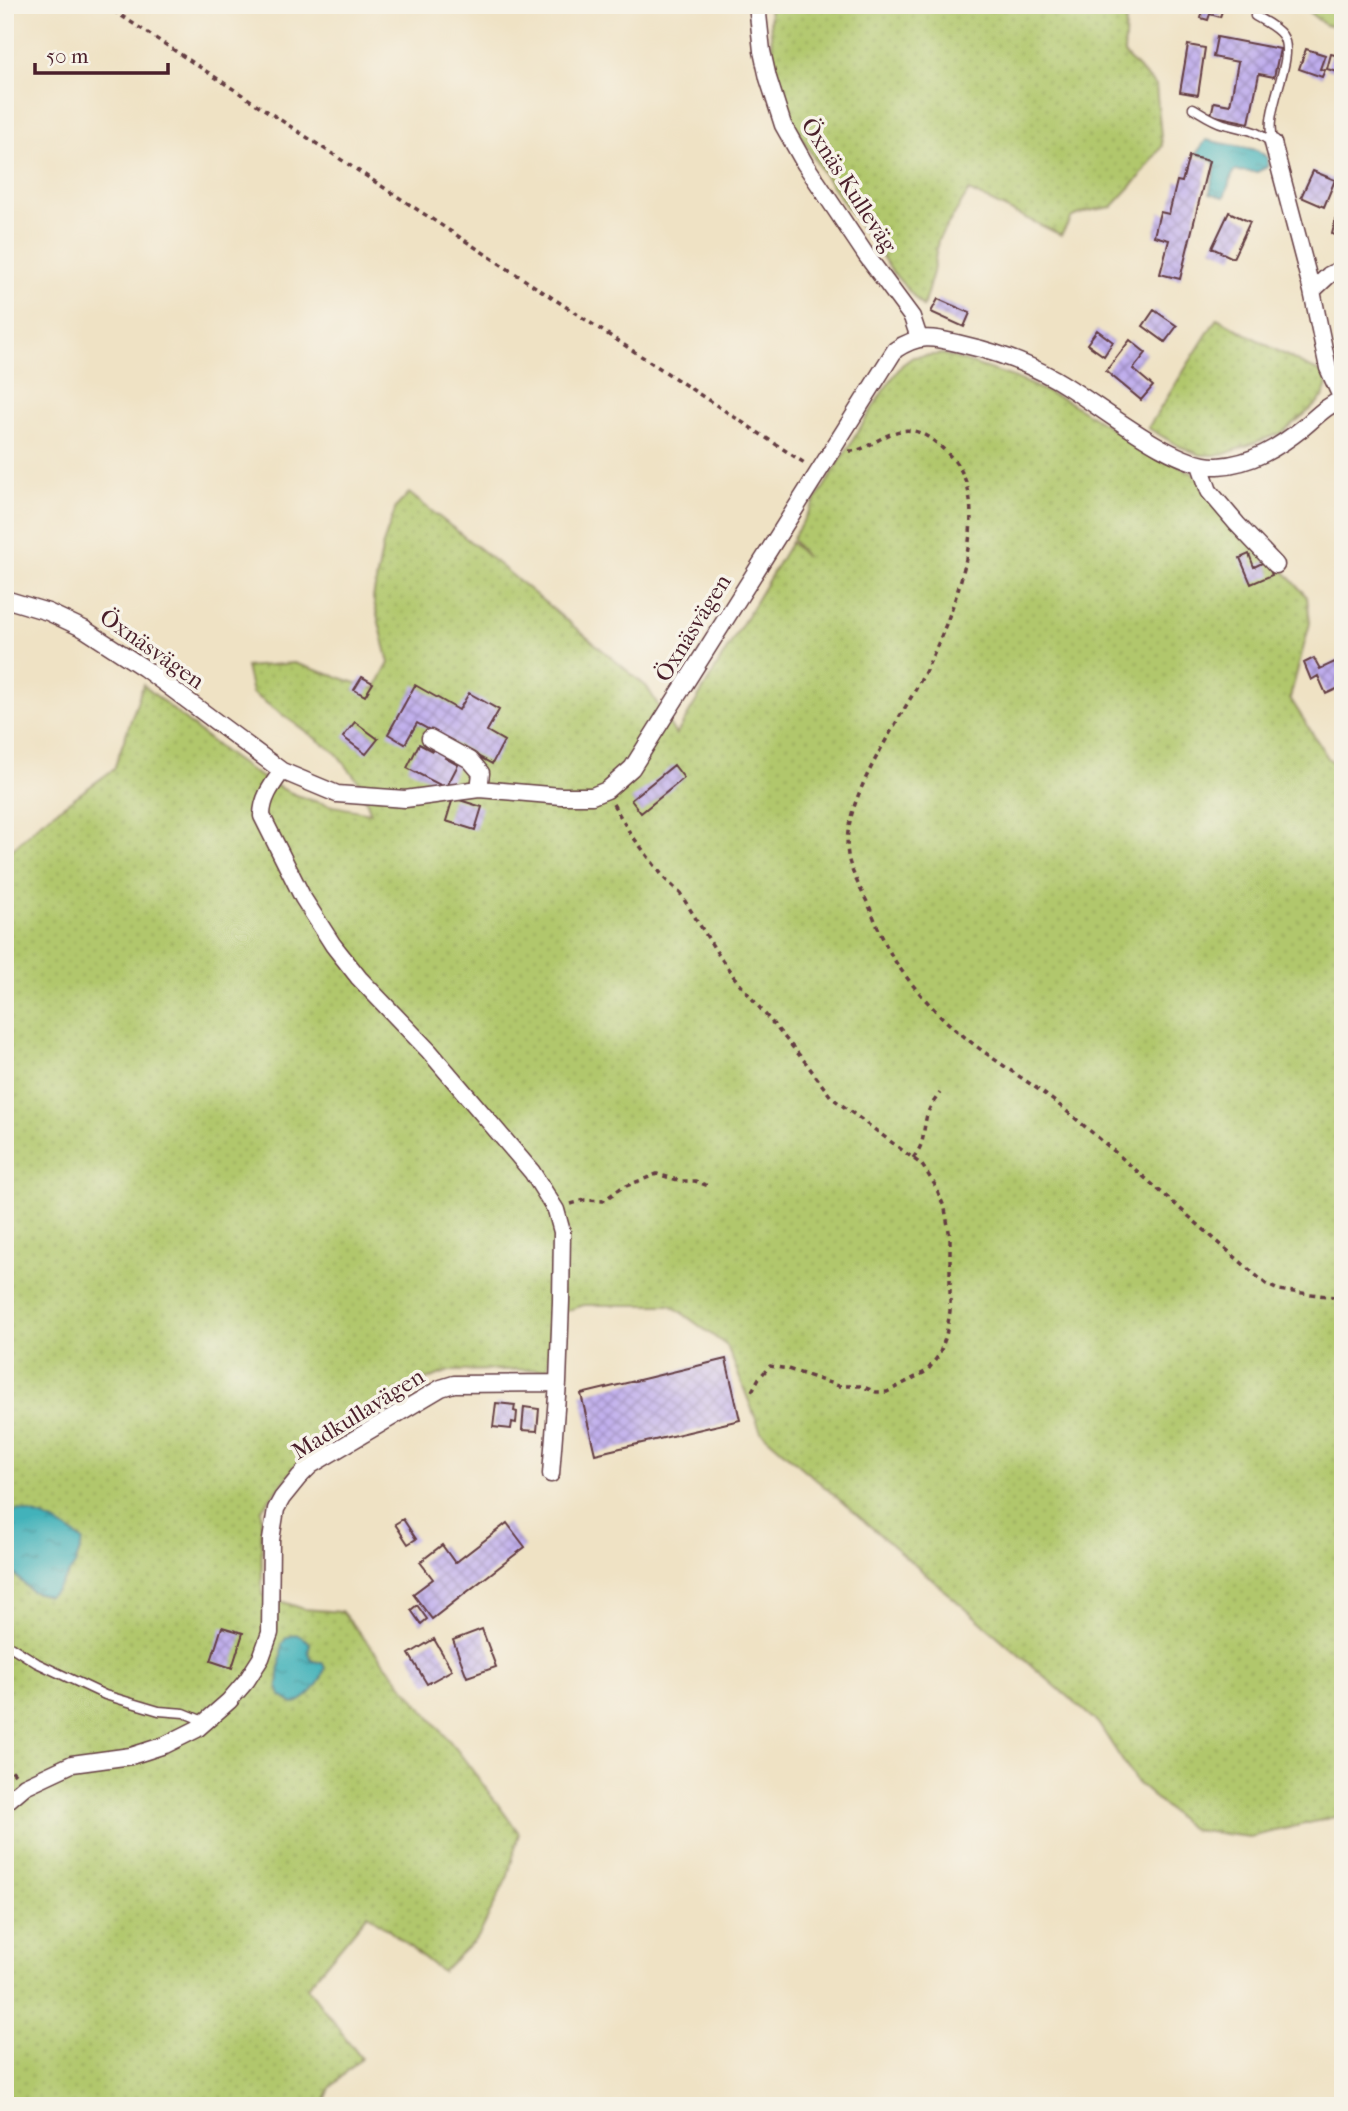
<svg xmlns="http://www.w3.org/2000/svg" width="1348" height="2111" viewBox="0 0 1348 2111" font-family="'IM FELL French Canon',serif">
<defs>
<pattern id="grass-dots" width="8" height="8" patternUnits="userSpaceOnUse" patternTransform="scale(1.75)"><rect width="8" height="8" fill="#b1c76c"/><path d="M2 2h.1M6 6h.1" fill="none" stroke="#9aaa5e" stroke-width="1.8" stroke-linecap="round"/></pattern>
<pattern id="water-ripples" width="26" height="14" patternUnits="userSpaceOnUse" patternTransform="scale(1.75)"><rect width="26" height="14" fill="#42b2ba"/><path d="M2 4q2-2 4 0t4 0M15 11q2-2 4 0t4 0" fill="none" stroke="#399097"/></pattern>
<pattern id="building-cross-hatch" width="8" height="8" patternUnits="userSpaceOnUse" patternTransform="scale(1.75)"><rect width="8" height="8" fill="#bfaded"/><path d="M0 0l8 8M0 8l8-8" fill="none" stroke="#9d8cc0"/></pattern>
</defs>
<rect width="100%" height="100%" fill="#f7f3e8"/>
<filter id="ink" filterUnits="userSpaceOnUse"><feTurbulence type="fractalNoise" baseFrequency=".0143" numOctaves="2"/><feDisplacementMap in="SourceGraphic" scale="14" xChannelSelector="R" yChannelSelector="G"/><feConvolveMatrix kernelMatrix="1 2 1 2 8 2 1 2 1" color-interpolation-filters="sRGB"/></filter>
<filter id="wash" filterUnits="userSpaceOnUse"><feTurbulence type="fractalNoise" baseFrequency=".00686" numOctaves="4" result="noise"/><feDisplacementMap in="SourceGraphic" scale="28" xChannelSelector="R" yChannelSelector="G"/><feGaussianBlur stdDeviation="1.57" result="paint"/><feColorMatrix in="noise" values="0 0 0 0 0 0 0 0 0 0 0 0 0 0 0 0 0 1.4 0 .05"/><feComposite in="paint" operator="in"/></filter>
<g filter="url(#wash)">
<rect width="100%" height="100%" fill="#efe2c4"/>
<!-- grass -->
<path fill="url(#grass-dots)" stroke="#7e734c" stroke-width="2" d="M769,5H1127L1124,54L1156,86L1162,146L1139,178L1112,207L1088,211L1072,217L1061,235L969,191L938,240L933,272L923,307L895,275L825,176L788,114L777,75L772,46Z
M1300,5H1343V28L1325,25Z
M1217,318L1302,364L1323,373L1327,383L1323,397L1311,409L1281,433L1222,455H1201L1179,446L1148,428Z
M943,354L1013,377L1067,401L1129,439L1205,480L1307,597L1310,623L1290,698L1328,758L1343,771V1815L1250,1837L1192,1830L1137,1783L1098,1723L761,1432L727,1346L671,1305H584L551,1316L548,1369L449,1371L387,1395L314,1443L261,1510L262,1595L304,1609L342,1612L458,1751L519,1833L508,1876L479,1936L442,1972L368,1914L307,1987L361,2058L330,2088L323,2106H5V1565L31,1591L79,1550L83,1541L18,1510L5,1516V856L42,821L114,769L143,685C187,720 236,768 287,791C313,803 342,808 371,813L359,782L336,753L252,693L246,667L294,663L375,689L389,663L373,598L383,544L396,507L409,493L496,562L647,687L676,735L791,542L806,557L792,539L883,391L902,365L913,357Z"/>
<!-- water -->
<path fill="url(#water-ripples)" stroke="#466872" stroke-width="2" d="M1206,140L1257,150L1268,158L1267,167L1257,172L1234,171L1224,197L1210,193C1211,170 1228,163 1196,154Z
M18,1510C43,1515 63,1524 83,1541L75,1565L56,1591L48,1596L31,1591L5,1565V1516Z
M296,1634L308,1641L310,1644C306,1656 310,1663 322,1662L325,1668C320,1685 310,1697 294,1704L281,1696L278,1686L282,1644L286,1638Z"/>
<g id="blocks">
<!-- building -->
<path fill="url(#building-cross-hatch)" d="M1193,5H1224L1220,17L1210,14L1208,20L1201,18L1202,12L1192,9Z
M1217,37L1280,49L1274,77L1259,74L1249,123L1211,115L1214,102L1230,105L1238,62L1213,57Z
M1188,45L1205,48L1198,95L1180,92Z
M1306,49L1325,55L1320,69L1325,70L1322,77L1299,69Z
M1331,54L1343,57L1338,72L1327,69Z
M1189,156L1209,161L1180,279L1160,274L1169,240L1154,236L1160,212L1169,214L1177,181L1182,182Z
M1313,171L1335,180L1324,207L1301,197Z
M1229,212L1250,222L1233,258L1212,248Z
M1337,214L1343,215V237L1332,234Z
M938,299L970,313L964,327L931,312Z
M1154,310L1177,326L1165,342L1143,326Z
M1097,330L1113,342L1104,356L1087,344Z
M1130,340L1146,353L1133,369L1153,386L1141,400L1106,371Z
M1249,554L1254,567L1266,561L1272,575L1251,584L1240,558Z
M1314,658L1320,669L1339,660L1343,668V686L1326,694L1318,676L1311,680L1304,663Z
M362,677L373,683L365,696L354,690Z
M415,685L459,710L469,693L499,710L487,731L504,741L492,764L417,723L405,744L388,734Z
M355,722L378,739L366,754L343,737Z
M419,744L432,751L434,748L447,755L445,758L458,765L446,788L407,768Z
M674,765L684,778L641,813L631,800Z
M453,798L482,807L475,830L446,821Z
M726,1359L740,1420L595,1454L581,1394Z
M496,1403L515,1405L514,1411L517,1412L516,1423L512,1422L511,1429L493,1427Z
M524,1407L539,1409L537,1431L522,1430Z
M403,1519L416,1539L408,1544L395,1524Z
M507,1523L525,1547L432,1619L413,1594L433,1579L420,1562L442,1545L455,1563Z
M417,1605L427,1619L421,1624L411,1610Z
M222,1627L243,1633L232,1668L211,1661Z
M482,1629L496,1667L467,1677L453,1640Z
M434,1639L452,1670L427,1684L409,1654Z"/>
</g>
</g>
<g filter="url(#ink)">
<use href="#blocks" fill-opacity="0" stroke="#633c42" stroke-width="2"/>
<g fill="none" stroke-linecap="round" stroke-linejoin="round">
<defs>
<path id="lane" d="M1255,16C1264,21 1276,27 1282,35C1298,58 1261,111 1273,143
M1193,108C1203,114 1213,121 1224,124C1246,130 1253,128 1272,143
M10,1646L37,1663L105,1695L159,1711L184,1713L206,1722"/>
<path id="street" d="M757,5L762,51L768,78L783,125L805,164L866,255L912,317L919,338
M1273,143L1312,291L1328,368L1342,399
M1312,291L1329,275L1343,268
M1200,465L1209,491L1237,524L1276,565
M5,599L48,612L84,629L144,668L282,771L337,794L405,799L479,789L561,796H592L607,790L632,768L895,350C921,332 936,338 965,345C996,352 1028,364 1055,379C1096,402 1174,469 1218,466C1252,464 1279,447 1304,427C1317,416 1327,405 1343,399
M430,738L470,760L481,773L479,789
M282,771C272,785 262,798 262,816L303,898L333,945L359,978L429,1051L532,1172L556,1210L562,1232L561,1301L558,1383L551,1474
M5,1803L25,1786L72,1764L131,1756L165,1745L197,1729L229,1701L247,1680L261,1658L270,1633L271,1540L276,1509L282,1498L299,1477L311,1465L441,1388L454,1384L558,1383"/>
</defs>
<!-- lane casing -->
<use href="#lane" stroke="#633c42" stroke-width="11"/>
<!-- street casing -->
<use href="#street" stroke="#633c42" stroke-width="19"/>
<!-- path -->
<path stroke="#633c42" stroke-width="3.5" stroke-dasharray="5 5" stroke-linecap="butt" d="M105,5L806,464
M849,451C869,452 888,426 914,431C928,434 942,447 951,457C997,504 952,615 928,666C905,715 839,799 848,855C850,871 863,893 870,908C877,926 885,945 895,961C910,984 939,1017 961,1034C993,1061 1031,1082 1064,1109C1133,1166 1199,1226 1266,1284L1278,1290L1343,1298
M613,804L630,833L665,879L680,893L716,951L734,977L806,1063L831,1097L922,1165L935,1185L945,1209L950,1237V1311L946,1336L939,1355L927,1371L887,1392H876L861,1386H839L788,1369L770,1366L759,1378L752,1391
M913,1158C925,1143 922,1137 926,1119C928,1109 934,1101 940,1093
M571,1204L585,1200L603,1201L621,1188L657,1174L681,1181H695L711,1187
M5,1763L15,1774"/>
<!-- lane -->
<use href="#lane" stroke="#fff" stroke-width="8"/>
<!-- street -->
<use href="#street" stroke="#fff" stroke-width="16"/>
</g>
</g>
<g text-anchor="middle" dominant-baseline="central" stroke-width="7" stroke-linejoin="round" paint-order="stroke">
<!-- street labels -->
<g font-size="23" fill="#4a1f2b" stroke="#f7f3e8">
<text transform="translate(849 185) rotate(57)">Öxnäs Kulleväg</text>
<text transform="translate(693 628) rotate(-58)">Öxnäsvägen</text>
<text transform="translate(152 649) rotate(35)">Öxnäsvägen</text>
<text transform="translate(358 1414) rotate(-32)">Madkullavägen</text>
</g>
</g>
<!-- margin -->
<rect width="1348" height="2111" fill="none" stroke="#f7f3e8" stroke-width="28"/>
<!-- scale -->
<path d="M35 63v10h133v-10" fill="none" stroke="#4a1f2b" stroke-width="3.5"/>
<text x="46" y="63" font-size="21" fill="#4a1f2b" stroke="#f7f3e8" stroke-width="5" paint-order="stroke">50 m</text>
</svg>
